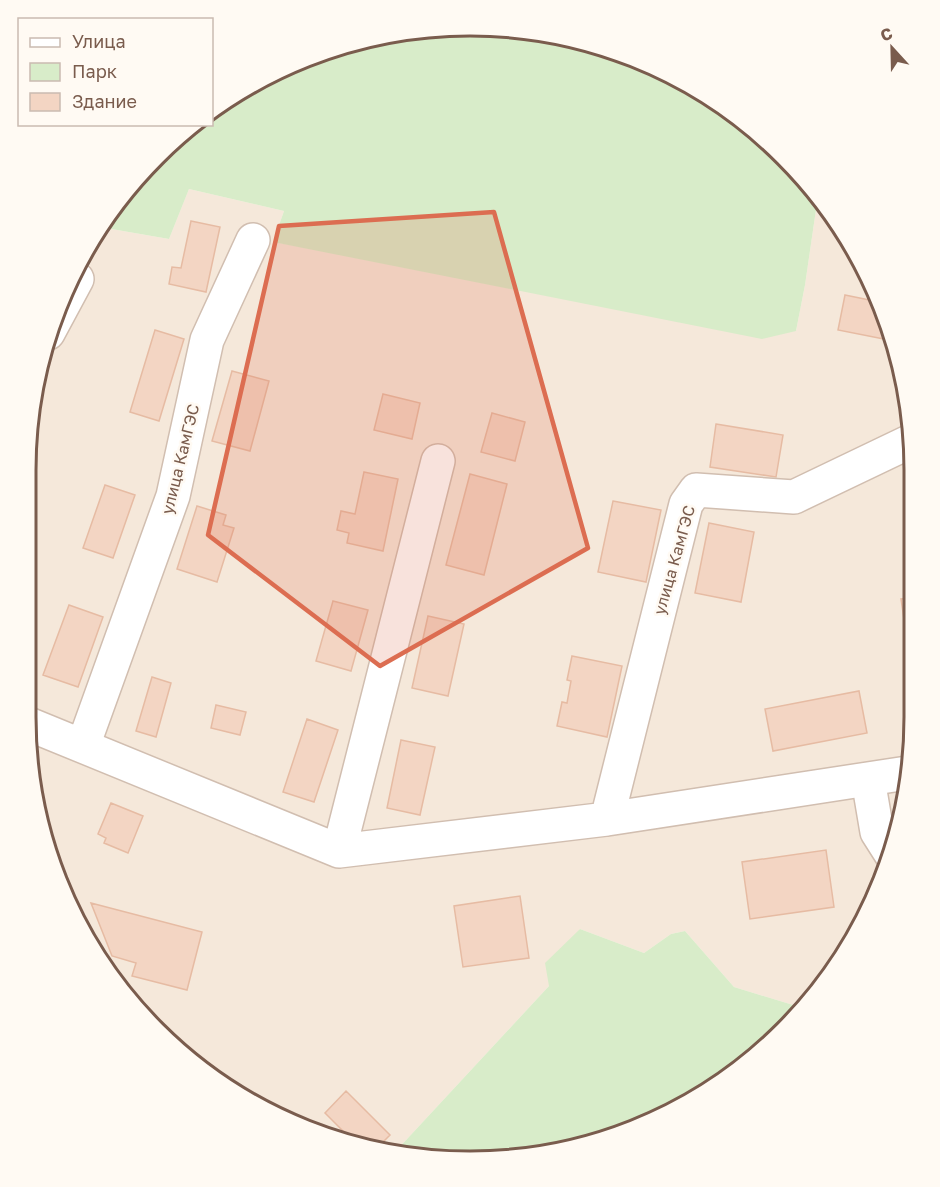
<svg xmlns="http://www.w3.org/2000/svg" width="940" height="1187" viewBox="0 0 940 1187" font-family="'Golos Text',sans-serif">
<rect width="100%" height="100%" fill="#fdf6ec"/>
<!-- residential -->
<path fill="#f5e8da" d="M189,189L284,211L273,242L796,331L805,285L818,196L855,248L891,327L914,441L906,803L881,887L823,987L803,1008L734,987L685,931L671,934L644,953L580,929L549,986L395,1152L355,1146L247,1102L190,1058L191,1056L155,1031L85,939L41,832L26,717V441L49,327L85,248L100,227L169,239Z"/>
<!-- green -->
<path fill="#d8ecc9" d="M499,26L585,41L667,71L741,118L804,177L818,196L805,285L796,331L762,339L273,242L284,211L189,189L169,239L100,227L136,177L200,125L212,124V115L248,85L327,49L412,29Z
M580,929L644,953L671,934L685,931L734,987L803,1008L763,1051L692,1102L585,1146L470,1161L395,1152L549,986L545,963Z"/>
<!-- building -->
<path fill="#f3d5c3" stroke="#e6bba3" stroke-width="1.5" d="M191,221L220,227L206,292L169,284L172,267L181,268Z
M845,295L879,302L891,327L894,341L838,330Z
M155,330L184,339L159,421L130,412Z
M232,371L269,381L250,451L212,441Z
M383,394L420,403L412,439L374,430Z
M492,413L525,422L515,461L481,452Z
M716,424L783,435L776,477L710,467Z
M364,472L398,479L383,551L347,543L349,533L337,530L341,511L355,514Z
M470,474L507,484L484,575L446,565Z
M105,485L135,495L113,558L83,548Z
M613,501L661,510L646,582L598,572Z
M197,506L226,515L223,525L234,528L217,582L177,569Z
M709,523L754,532L741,602L695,593Z
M910,598L909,653L901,599Z
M333,601L368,610L351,671L316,661Z
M69,605L103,617L78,687L43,675Z
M428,616L464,624L448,696L412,688Z
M572,656L622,666L607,737L557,726L562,702L567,703L571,681L567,680Z
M152,677L171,683L156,737L136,731Z
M859,691L867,733L773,751L765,709Z
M216,705L246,712L240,735L211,728Z
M307,719L338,730L314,802L283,792Z
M401,740L435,747L420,815L387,808Z
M111,803L143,816L128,853L104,843L106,838L98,834Z
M826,850L834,907L750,919L742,862Z
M520,896L529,958L463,967L454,906Z
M91,903L202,932L187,990L132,976L136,963L112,956Z
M346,1091L390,1135L376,1149L359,1147L325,1113Z"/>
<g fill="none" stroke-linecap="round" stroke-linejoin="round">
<defs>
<path id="minor" d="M48,333L77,279
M26,723L339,851L607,819L907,773
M83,746L173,496L207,340L253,240
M868,779L877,832L891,854
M607,819L686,504L696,490L794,497L913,440
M339,851L438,461"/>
</defs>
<!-- minor casing -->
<use href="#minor" stroke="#d1beb0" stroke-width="36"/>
<!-- minor -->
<use href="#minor" stroke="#fff" stroke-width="33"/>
</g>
<!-- marked area -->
<path fill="#dc6d51" fill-opacity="0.2" stroke="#dc6d51" stroke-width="4.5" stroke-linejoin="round" d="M494,212L588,548L380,666L208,535L279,226Z"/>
<g text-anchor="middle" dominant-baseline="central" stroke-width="5" stroke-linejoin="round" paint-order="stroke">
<!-- street labels -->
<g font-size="16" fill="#7a5c4d" stroke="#fffaf3">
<text transform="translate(180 459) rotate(-76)">улица КамГЭС</text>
<text transform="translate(674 560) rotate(-74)">улица КамГЭС</text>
</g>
</g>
<!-- crop -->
<path d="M0 0H940V1187H0ZM470 36H470A434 434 0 0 1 904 470V717A434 434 0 0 1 470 1151H470A434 434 0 0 1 36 717V470A434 434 0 0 1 470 36Z" fill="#fffaf3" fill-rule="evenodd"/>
<path fill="none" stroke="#7a5c4d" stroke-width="3" d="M470 36H470A434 434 0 0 1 904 470V717A434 434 0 0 1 470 1151H470A434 434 0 0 1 36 717V470A434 434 0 0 1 470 36Z"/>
<!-- legend -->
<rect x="18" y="18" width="195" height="108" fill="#fffaf3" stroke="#cabbb1" stroke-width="1.5"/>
<rect x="30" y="38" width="30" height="9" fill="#ffffff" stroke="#cabbb1" stroke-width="1.5"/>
<text x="72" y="48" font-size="18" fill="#7a5c4d">Улица</text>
<rect x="30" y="63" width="30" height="18" fill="#d8ecc9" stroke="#cabbb1" stroke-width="1.5"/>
<text x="72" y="78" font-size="18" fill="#7a5c4d">Парк</text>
<rect x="30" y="93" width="30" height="18" fill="#f3d5c3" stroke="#cabbb1" stroke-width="1.5"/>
<text x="72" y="108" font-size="18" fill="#7a5c4d">Здание</text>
<!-- north arrow -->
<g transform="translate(892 48) rotate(338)" stroke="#fffaf3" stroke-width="4.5" paint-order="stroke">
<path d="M0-4.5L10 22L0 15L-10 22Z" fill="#7a5c4d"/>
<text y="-9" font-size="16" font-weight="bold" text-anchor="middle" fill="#7a5c4d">С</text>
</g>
</svg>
